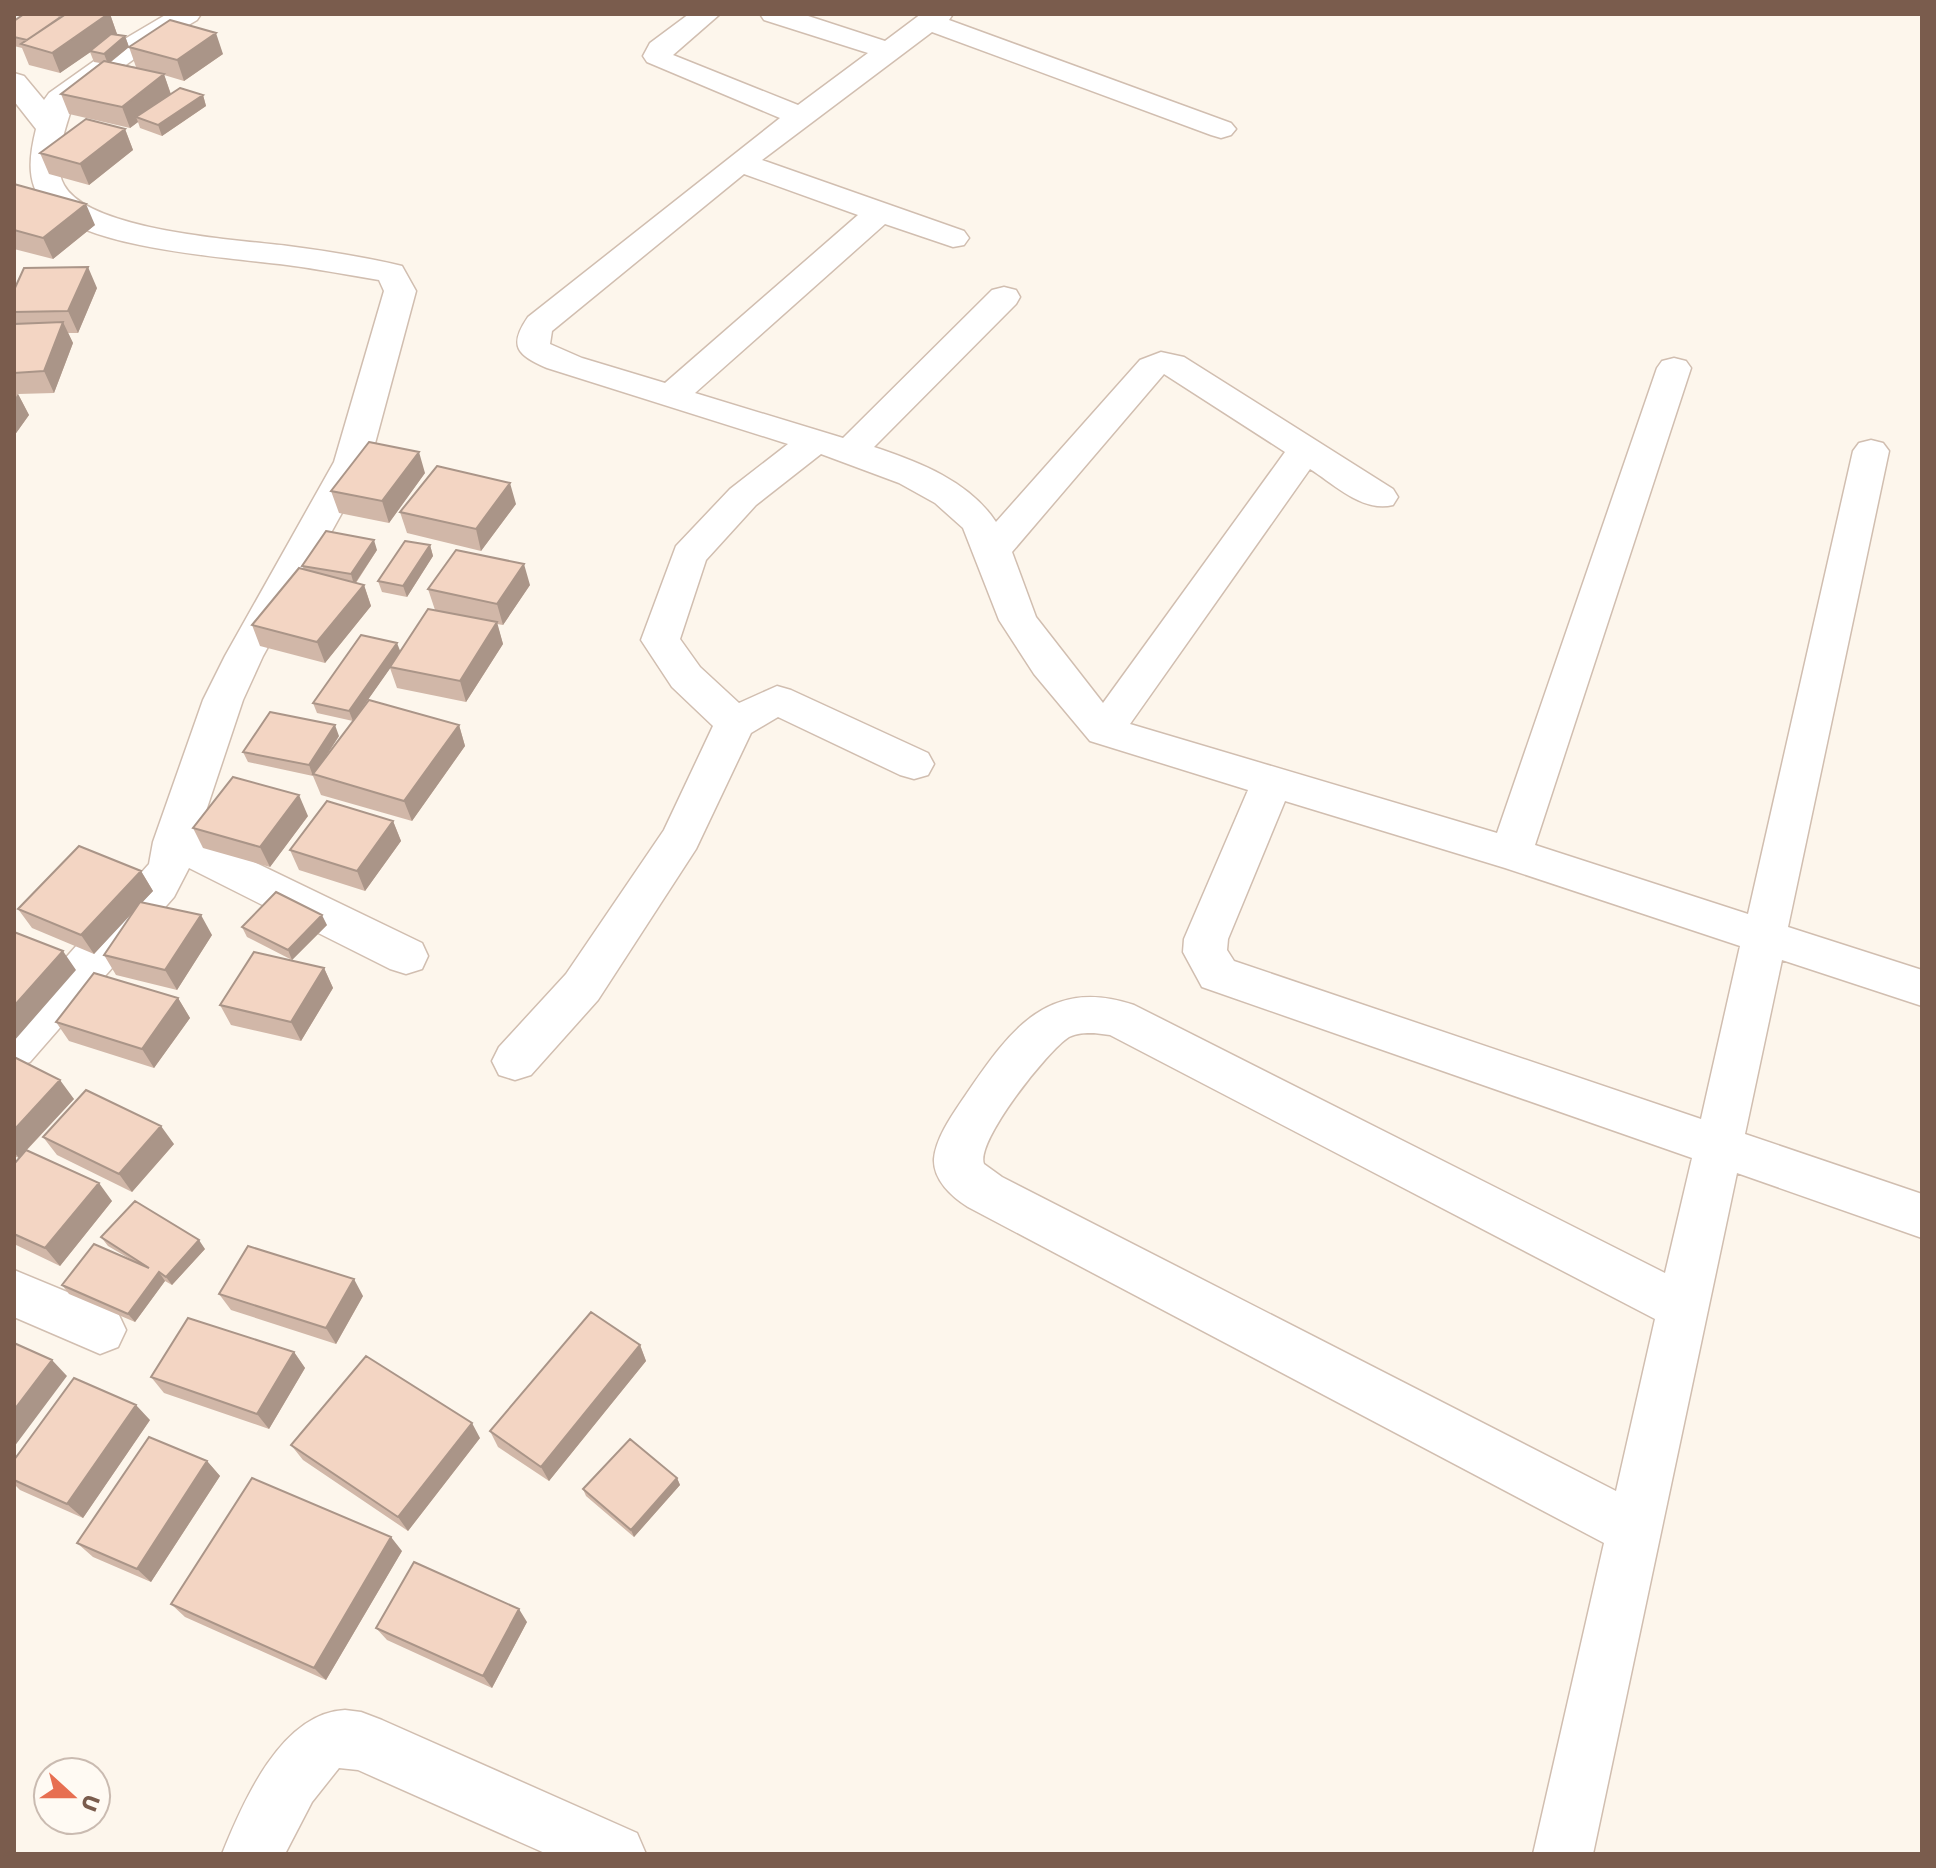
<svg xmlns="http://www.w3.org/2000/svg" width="1936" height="1868" viewBox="0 0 1936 1868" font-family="Poppins,sans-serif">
<rect width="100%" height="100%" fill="#fdf6ec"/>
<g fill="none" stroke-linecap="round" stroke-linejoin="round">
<defs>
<path id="minor" d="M167,14H201L197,20L148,49L73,103C67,126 51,162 64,185C89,231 239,240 288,246C326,251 365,257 402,266L416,291L370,462L263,656L243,700L198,835L422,943L428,956L422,969L406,974L390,969L189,868L174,897L30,1062L14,1067V1016L149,864L153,842L203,700L225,656L334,462L384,291L379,280C348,275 318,269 287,265C226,257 96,250 49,209C25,187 29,157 36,129L14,101V73L24,76L44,100L49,93L128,37Z
M689,14H720L673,55L798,105L868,53L764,20L760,14H802L885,41L921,14H953L949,20L1231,123L1236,129L1231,135L1221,138L1211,135L932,32L762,160L964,231L969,238L964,245L953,247L885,224L695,393L843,438L992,290L1004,287L1016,290L1020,297L1016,304L874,447C919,462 969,481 996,522L1140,360L1161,352L1184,357L1393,489L1398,497L1393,505C1363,513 1334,484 1310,469L1130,724L1497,833L1657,368L1662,361L1674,358L1686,361L1691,368L1535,845L1748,914L1853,451L1859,443L1871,440L1883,443L1889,451L1788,927L1922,970V1006L1782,960L1745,1134L1922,1194V1238L1737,1173L1593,1854H1533L1604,1543L968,1207C952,1197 933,1180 934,1159C936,1136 955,1111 967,1093C1010,1030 1049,976 1134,1005L1665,1273L1692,1158L1202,987L1183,952L1184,939L1248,790L1090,741L1034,674L999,620L963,528L935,503L899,483L821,454L756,505L706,560L680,639L700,667L739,703L777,686L791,690L928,753L934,764L928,775L914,779L900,775L778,717L751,733L696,849L598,1000L531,1075L515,1080L499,1075L492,1061L499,1047L566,974L664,830L713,726L672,687L641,640L676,546L730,489L788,444L547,368C517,355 508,346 528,317L780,118L647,62L643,56L650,43ZM744,174L858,215L665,383L582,358L550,344L552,331ZM1164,374L1285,452L1103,703L1036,617L1012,552ZM1285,801L1505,868L1740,946L1701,1119L1234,961L1227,950L1228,939ZM1094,1033L1110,1035L1655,1319L1616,1491L1002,1177L984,1164C975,1142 1048,1050 1069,1037C1077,1033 1085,1033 1094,1033Z
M14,1270L118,1313L126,1330L118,1347L100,1354L14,1317Z
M345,1710L361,1712L382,1720L637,1833L646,1854H547L358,1770L339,1768L312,1802L285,1854H222C243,1802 281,1713 345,1710Z"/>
</defs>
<!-- minor casing -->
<use href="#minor" stroke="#d1beb0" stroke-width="3"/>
<!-- minor -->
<use href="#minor" fill="#fff" fill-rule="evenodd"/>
</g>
<!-- wall -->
<path fill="#d1b7a8" d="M66,14H110L117,34L115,35L125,36L129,47L111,62L136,67L129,47L223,54L184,81L164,75L171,94L203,95L206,106L162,136L140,128L138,122L130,128L69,114L61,94L100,63L94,62L90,52L60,73L29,65L22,48L14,46V21L62,16Z
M125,129L133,150L89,185L49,174L40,153Z
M14,184L95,225L53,259L14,249Z
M97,288L78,333H68L73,343L54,393L18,394L29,415L14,436V290Z
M425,473L389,523L339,513L331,491Z
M516,504L481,551L407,533L400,512Z
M430,545L433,556L407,597L382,592L378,581Z
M377,550L356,583L364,585L371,606L325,663L260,646L252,625L304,569L302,566Z
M530,585L503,625L497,624L503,644L466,702L397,688L390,668L353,721L317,713L313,703L400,651L435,610L428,589Z
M459,725L465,746L412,821L321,795L313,776L248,762L243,752L339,736L323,761Z
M308,816L270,867L203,848L193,828Z
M393,821L401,841L365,891L299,870L290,850Z
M141,871L153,891L142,902L212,935L177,990L116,975L104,955L134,910L94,954L32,928L18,909Z
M327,925L292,960L247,937L242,927Z
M324,968L333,988L301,1041L231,1025L220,1005Z
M178,998L190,1018L154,1068L69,1041L56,1022Z
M14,1057L74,1099L26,1151L112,1201L60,1266L14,1244V1164L19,1158L14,1156Z
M43,1137L174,1144L132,1192L57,1155Z
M101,1237L205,1249L172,1285L165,1281L135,1322L69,1294L62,1285L130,1259L108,1246Z
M219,1294L363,1296L336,1344L231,1310Z
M640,1345L646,1361L549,1481L498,1447L490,1431Z
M294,1352L305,1368L269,1429L164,1393L151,1377Z
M150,1420L83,1518L20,1490L14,1484V1460Z
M480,1438L408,1531L303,1460L291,1445Z
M207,1461L220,1476L151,1582L93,1557L77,1543Z
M677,1478L680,1485L634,1537L586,1496L583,1489Z
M402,1551L326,1680L185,1617L171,1604Z
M527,1622L492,1688L387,1640L376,1628Z"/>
<!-- shaded-wall -->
<path fill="#aa9588" d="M108,14H110L117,34L60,73L52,53Z
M216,33L223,54L184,81L177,60Z
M125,36L129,47L108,64L104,54Z
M164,74L171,95L136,117L138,122L130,128L122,107Z
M203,95L206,106L162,136L158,125Z
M125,129L133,150L89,185L80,164Z
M86,204L95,225L53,259L43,238Z
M88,267L97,288L78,333L68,311Z
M63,322L73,343L54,393L44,371Z
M18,394L29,415L14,436V400Z
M419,452L425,473L389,523L382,501Z
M510,483L516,504L481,551L476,529Z
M374,540L377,550L354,585L351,574Z
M430,545L433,556L407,597L403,586Z
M524,564L530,585L503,625L497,604Z
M364,585L371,606L325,663L317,642Z
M497,622L503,644L466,702L460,681Z
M397,643L401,653L353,721L349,711Z
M335,725L339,736L313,776L309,765Z
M459,725L465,746L412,821L404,801Z
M299,795L308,816L270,867L260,847Z
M393,821L401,841L365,891L357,871Z
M141,871L153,891L94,954L81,935Z
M201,915L212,935L177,990L165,970Z
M322,915L327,925L292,960L288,950Z
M63,951L76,970L14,1041V1006Z
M324,968L333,988L301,1041L291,1022Z
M178,998L190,1018L154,1068L142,1049Z
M60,1080L74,1099L19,1158L14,1152V1130Z
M161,1126L174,1144L132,1192L119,1174Z
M99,1183L112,1201L60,1266L45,1248Z
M199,1240L205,1249L172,1285L166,1277Z
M159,1272L165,1281L135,1322L128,1314Z
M354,1279L363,1296L336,1344L326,1328Z
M640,1345L646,1361L549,1481L541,1467Z
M294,1352L305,1368L269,1429L257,1414Z
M52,1360L67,1376L14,1447V1410Z
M136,1405L150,1420L83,1518L67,1504Z
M472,1423L480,1438L408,1531L398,1517Z
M207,1461L220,1476L151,1582L137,1569Z
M677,1478L680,1485L634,1537L631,1530Z
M391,1537L402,1551L326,1680L314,1668Z
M519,1609L527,1622L492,1688L483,1676Z"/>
<!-- building -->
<path fill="#f3d5c3" stroke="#aa9588" stroke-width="2" d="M24,14H53L62,16L27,40L14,37V21Z
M66,14H108L52,53L21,44Z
M170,20L216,33L177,60L129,47Z
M111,34L125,36L104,54L90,51Z
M104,61L164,74L122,107L61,94Z
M180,88L203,95L158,125L136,117Z
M86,119L125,129L80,164L40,153Z
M14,184L86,204L43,238L14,230Z
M88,267L68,311L14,312V290L24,268Z
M63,322L44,371L14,373V324Z
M369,442L419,452L382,501L331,491Z
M437,466L510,483L476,529L400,512Z
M326,531L374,540L351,574L302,566Z
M405,541L430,545L403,586L378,581Z
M456,550L524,564L497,604L428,589Z
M299,568L364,585L317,642L252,625Z
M428,609L497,622L460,681L390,667Z
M361,635L397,643L349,711L313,703Z
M369,700L459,725L404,801L313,774Z
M270,712L335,725L309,765L243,752Z
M233,777L299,795L260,847L193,828Z
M327,801L393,821L357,871L290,850Z
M79,846L141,871L81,935L18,909Z
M276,892L322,915L288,950L242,927Z
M140,902L201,915L165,970L104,955Z
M14,932L63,951L14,1006Z
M254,952L324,968L291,1022L220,1005Z
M94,973L178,998L142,1049L56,1022Z
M14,1057L60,1080L14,1130Z
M86,1090L161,1126L119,1174L43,1137Z
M26,1150L99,1183L45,1248L14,1234V1164Z
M135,1201L199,1240L166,1277L159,1272L128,1314L62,1285L94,1244L149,1268L101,1237Z
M248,1246L354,1279L326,1328L219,1294Z
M591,1312L640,1345L541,1467L490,1431Z
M188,1318L294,1352L257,1414L151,1377Z
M14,1343L52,1360L14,1410Z
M366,1356L472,1423L398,1517L291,1445Z
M74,1378L136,1405L67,1504L14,1480V1460Z
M149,1437L207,1461L137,1569L77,1543Z
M630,1439L677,1478L631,1530L583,1489Z
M252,1478L391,1537L314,1668L171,1604Z
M414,1562L519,1609L483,1676L376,1628Z"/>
<!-- border -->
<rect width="1936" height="1868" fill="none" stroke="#7a5c4d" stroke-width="32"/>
<!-- north arrow -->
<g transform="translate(72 1796) rotate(111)"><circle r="38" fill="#fffaf3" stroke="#cabbb1" stroke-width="2"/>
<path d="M0-6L14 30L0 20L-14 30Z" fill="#e76f51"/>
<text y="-12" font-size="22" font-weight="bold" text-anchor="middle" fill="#7a5c4d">U</text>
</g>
</svg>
